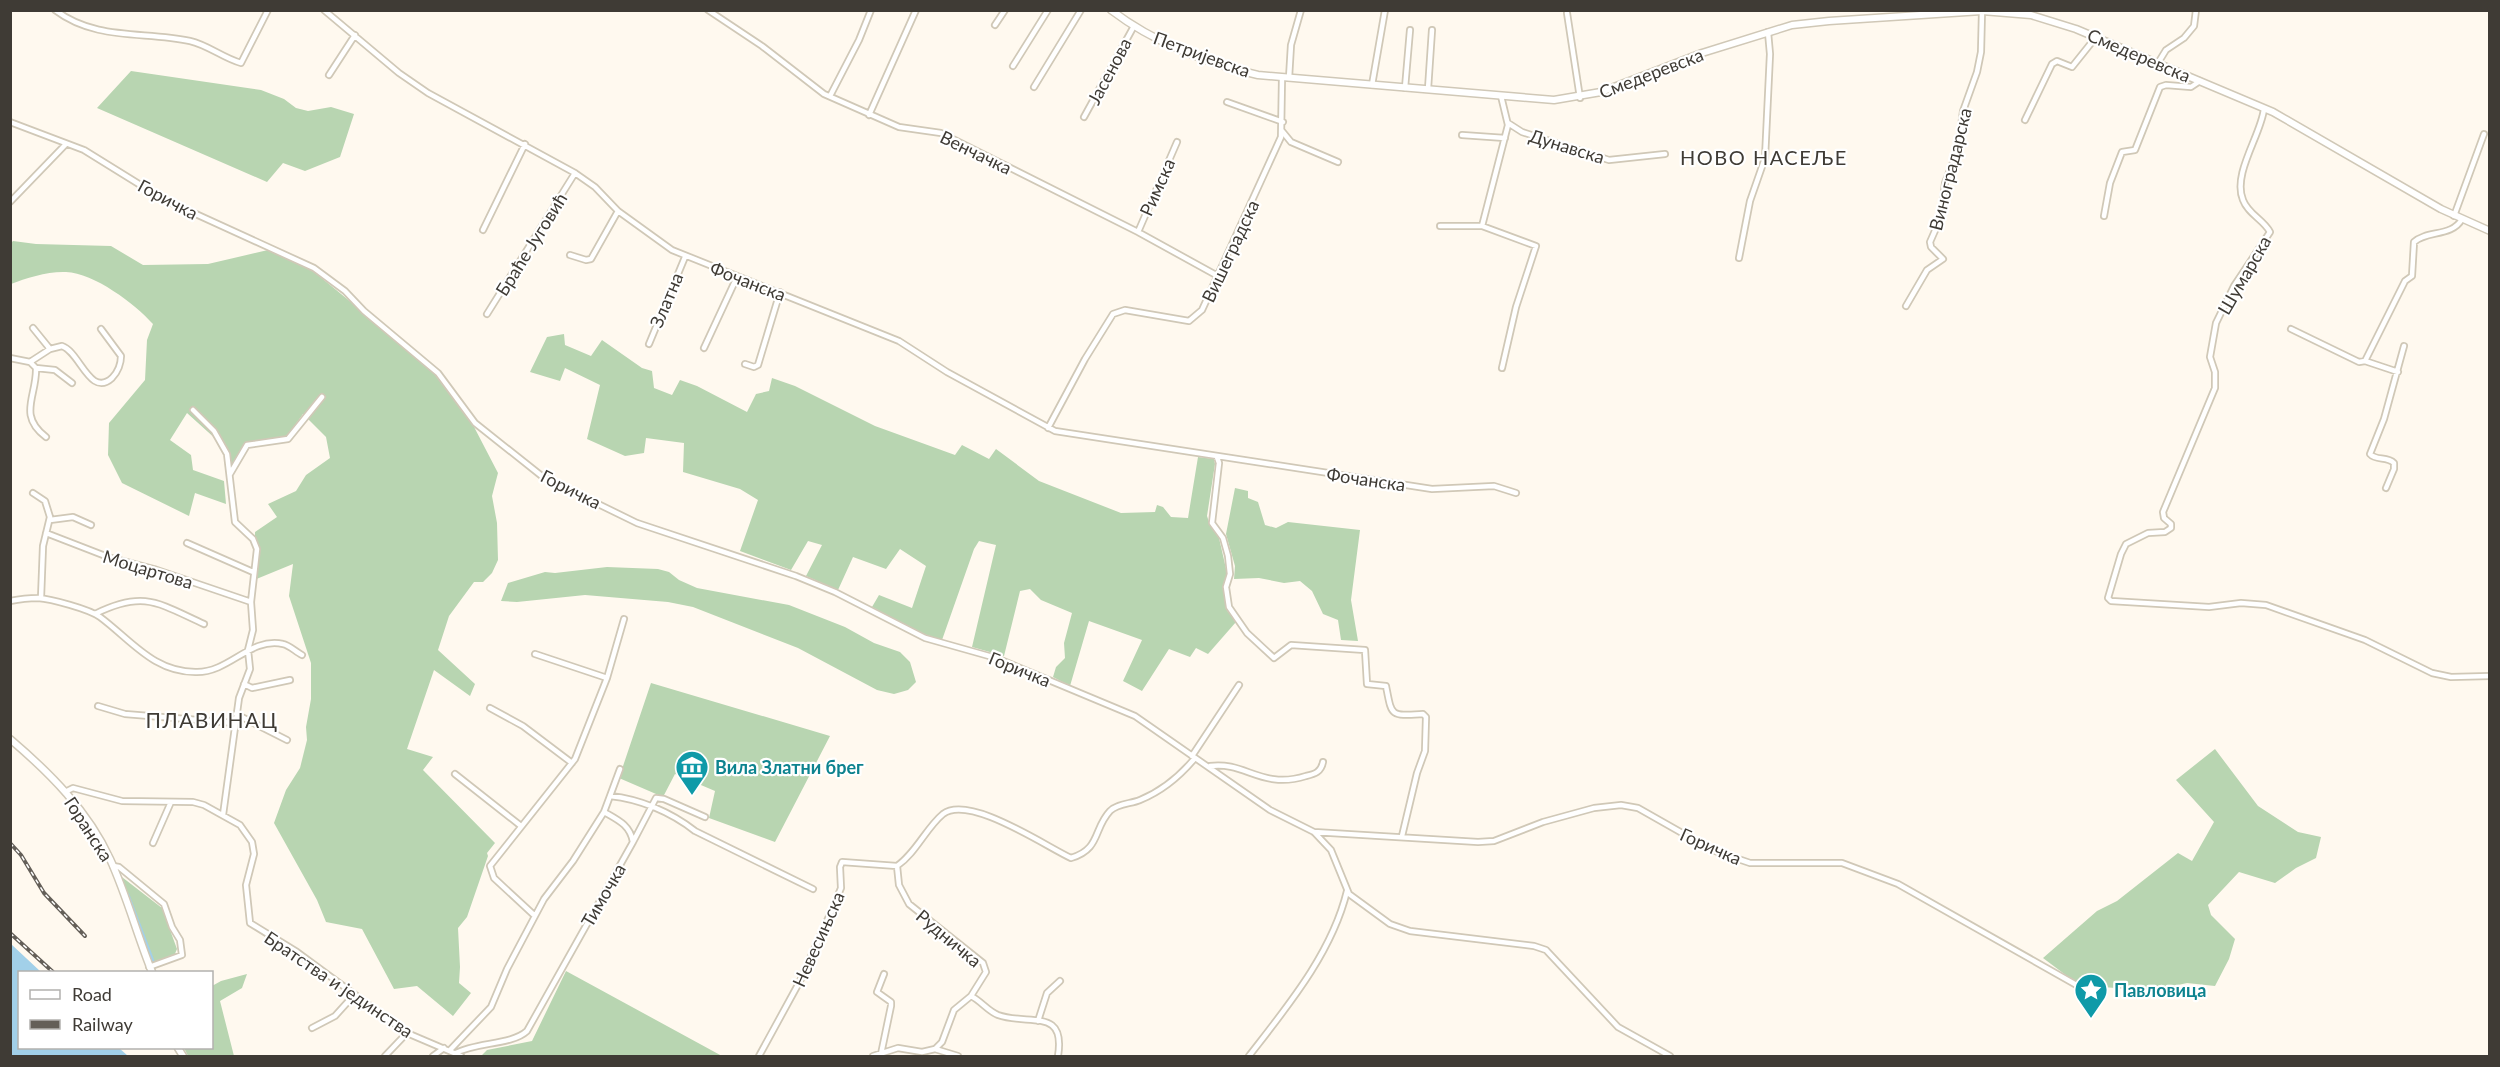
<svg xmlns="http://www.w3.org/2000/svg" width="2500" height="1067" viewBox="0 0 2500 1067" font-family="Lato,sans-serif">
<rect width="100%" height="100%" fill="#fff9ef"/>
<!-- green -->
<path fill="#b8d5b1" d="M131,71L261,90L284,99L296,108L308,111L331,107L354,114L340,157L305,171L283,163L267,182L97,108Z
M13,241L36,244L111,246L143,265L208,264L268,250L313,271L429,366L472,423L498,473L492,496L497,523L498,560L492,573L483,582H474L449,616L438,650L475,684L470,696L434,670L407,749L433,757L423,770L495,843L487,853L488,856L467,917L458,928L460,967L459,983L471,993L453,1016L417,986L394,989L362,929L326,922L317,900L274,823L286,790L300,768L307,740L306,727L311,699V663L289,596L293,564L254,580L255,532L277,517L268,504L296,491L306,475L330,458L326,437L303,414L286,438L247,443L231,467L218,441L187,413L170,440L191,455L193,470L224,481L226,504L195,493L189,516L122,483L108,455L109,423L145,380L147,340L153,324C135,304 94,273 66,272C49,271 26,278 11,284V243Z
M564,334L565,345L591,356L602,340L642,368L652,371L654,388L672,395L680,380L697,386L747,412L756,394L769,391L772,378L795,386L875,426L955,455L962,445L989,459L996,449L1039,481L1121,513L1155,512L1157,505L1163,507L1171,517L1188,518L1198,457L1214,459L1215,464L1207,516L1210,525L1219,538L1227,573L1223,588L1226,609L1236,622L1208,654L1196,648L1190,657L1169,649L1142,691L1123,681L1142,640L1089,621L1070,686L1053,677L1056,667L1065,658L1064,643L1072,613L1041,600L1030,589L1020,591L1004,656L972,647L996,545L979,541L974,549L942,640L918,632L872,607L879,595L912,608L926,566L900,549L886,569L853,557L838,590L806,576L822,545L808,541L791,570L740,551L758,500L740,489L683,472L684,443L646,438L644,453L625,456L587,439L600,385L565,368L560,381L530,372L547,337Z
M1235,488L1248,491V498L1258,502L1265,525L1276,528L1288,522L1360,530L1351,600L1358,641L1341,640L1338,620L1323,614L1312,591L1300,581L1284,583L1259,578L1234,579L1235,566L1226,534Z
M607,567L658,569L669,572L679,580L697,588L789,605L845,627L874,643L900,652L910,662L916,682L908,690L894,694L877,690L798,648L693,607L668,602L585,595L517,602L501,601L508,583L545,572L555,573Z
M651,683L830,736L775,842L709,818L715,791L675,774L663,797L619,778Z
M2215,749L2258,806L2298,832L2321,837L2316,858L2296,868L2275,883L2239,872L2208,905L2211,915L2235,939L2229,959L2215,986L2187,983L2151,991L2079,985L2043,958L2097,911L2117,901L2178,853L2192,861L2214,822L2176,780Z
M118,874L162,908L177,949L174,956L152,963L132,906Z
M566,971L722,1056H481L487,1050L532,1041Z
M247,974L242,988L220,1001L234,1056H188L184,1048H212V986L221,981Z"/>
<!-- water -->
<path fill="#a2d0e9" d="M11,944L41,972H20V1048H119L128,1056H11Z"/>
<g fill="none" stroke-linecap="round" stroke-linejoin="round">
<!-- canal -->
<path stroke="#a2d0e9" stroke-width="5" d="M127,895L153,964"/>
<defs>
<path id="street" d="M55,10C96,41 144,31 190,41C208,45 223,58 241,63L268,10
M324,10L399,73L428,93L575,173L595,187L618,211L672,250L899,341L947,372L1055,431L1432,489L1494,486L1516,493
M708,10L762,46L824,94L899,127L941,133L1138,232L1216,275
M1567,13L1580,98
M995,25L1005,10
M2158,63L2166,50L2184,38L2194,26L2196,10
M1013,66L1048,10
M329,75L355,35
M1289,78L1291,45L1301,10
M1372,85L1385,10
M1034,87L1081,10
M1405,88L1410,30
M1428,89L1432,30
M830,96L859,40L871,10
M1227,102L1283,122
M2264,109C2261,135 2232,174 2243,200C2248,214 2264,220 2270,232L2234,286L2216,323L2210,357L2215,372V388L2163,512L2164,518L2171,524V528L2165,532L2148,533L2126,544L2121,554L2108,598L2111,601L2209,607L2241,603L2266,605L2365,640L2432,673L2451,677L2490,676
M869,115L916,10
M1084,117L1134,26
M2025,120L2052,64L2057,61L2072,67L2096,37
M10,122L84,150L163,199L314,268L345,291L364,311L438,373L475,423L543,477L637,523L796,576L835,592L925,638L996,658L1135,716L1270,810L1314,832L1331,850L1349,894L1390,924L1410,931L1534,946L1546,950L1618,1027L1670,1056
M1508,123L1522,132L1609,160L1665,154
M1282,131L1291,142L1338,162
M1462,135L1505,138
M10,202L66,144
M2104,216L2110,183L2122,152L2135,150L2160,87L2166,85L2191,87L2200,81
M2454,216L2484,134
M1440,226H1482L1536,246L1516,307L1502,368
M1482,226L1508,125L1501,96
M483,230L525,144
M1138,232L1177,142
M570,255L586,260L591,259L618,211
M1739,258L1750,201L1765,158L1770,54L1768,32
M1906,306L1927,270L1943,259L1931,247L1930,242L1941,217L1945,183L1954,160L1959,143L1963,111L1977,72L1981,52L1982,11
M487,314L575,173
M33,328L50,349
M2291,329L2359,362L2365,361L2405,281L2412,276L2414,242C2427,230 2452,237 2462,219
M649,344L685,257
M704,348L737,277
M10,358L30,362L36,368C37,396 17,415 46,437
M2365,361L2398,372
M30,362L50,349L62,346C80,352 90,398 112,378C118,372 121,363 121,356L101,329
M745,364L754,367L758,365L780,292
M36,368L55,370L72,383
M193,410L214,431L227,454L235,522L253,539L257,549L251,602L253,630L248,650L250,669L239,698L223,815
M1048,428L1085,359L1113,314L1125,310L1189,321L1202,310L1281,137L1282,78
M1217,457L1219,463L1212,523L1223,538L1228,556L1230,574L1226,587L1229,607L1247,633L1274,658L1291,645L1365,650L1367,684L1386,686C1392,717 1390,716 1423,714L1426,717L1425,751L1417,773L1402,836
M230,474L247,445L288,439L322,397
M2386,488L2394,469V463C2387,456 2376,461 2370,454L2384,419L2404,346
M33,493L45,501L50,517L43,546L41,598
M50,520L73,517L91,525
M46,533L108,557L154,569L251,602
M187,543L253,572
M10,601C20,599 29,598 38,598C51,599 89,609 100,617C131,640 154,673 197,672C230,672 250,637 283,644C289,645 296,652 302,655
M95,614C144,590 158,603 204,624
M607,678L624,619
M244,684L252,688L290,680
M98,706L125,714L235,723
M490,708L523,726L572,763
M236,714L287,740
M1192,756L1239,685
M1210,766C1245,761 1262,790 1306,776C1315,774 1321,772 1323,762
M455,774L521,826
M65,792L73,788L122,801L193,802L204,805L240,825L252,842L254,854L246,885L250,923L297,952L407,1033L461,1056
M610,796L620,769
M604,812L610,796C640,799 671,812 695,831L813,889
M1314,832L1478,842L1494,841L1543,822L1594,808L1621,805L1638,808L1712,850L1750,863H1842L1898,884L2080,987
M633,842L656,798L664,799L705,817
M153,843L171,802
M113,866L119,867L164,904L172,927L180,940L182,955L149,967
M971,996C981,1001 988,1011 998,1015C1029,1026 1066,1007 1058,1056
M1038,1021L1047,993L1060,981
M312,1028L335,1016L354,995
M935,1049L958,1056
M450,1050L491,1007L507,969L535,916L494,878L490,866L575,759L607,678L535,654
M456,1053C476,1042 512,1045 527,1031L633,842C630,825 618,820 604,812L573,861L544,899L535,916
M881,1054L891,1006V1002L877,992L884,974
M385,1056L407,1033
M433,1056L444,1048
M759,1056L800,981L831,912L841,888L840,867L842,862L897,866C916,853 926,828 943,814C969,794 1045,846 1071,858C1101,849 1093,829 1110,811C1118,803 1131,804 1140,800C1162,791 1180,776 1195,758
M873,1056L898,1048L922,1052L935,1049L942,1042L954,1010L971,996L986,972L983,963L909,904L899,885L897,866
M1249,1056C1287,1007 1332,953 1347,891"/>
<path id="secondary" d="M1111,10C1153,42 1208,64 1258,75L1554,100L1601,92L1702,53L1792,25L1829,21L1982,11L2031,15L2076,29L2273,112L2441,209L2490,231
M10,739C50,773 88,811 110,859C127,896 137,935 152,972
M178,1048L183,1056"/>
</defs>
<!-- street casing -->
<use href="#street" stroke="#d0c8b7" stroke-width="8"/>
<!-- secondary casing -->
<use href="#secondary" stroke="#d0c8b7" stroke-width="9"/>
<!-- street -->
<use href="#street" stroke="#fff" stroke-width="4.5"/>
<!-- secondary -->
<use href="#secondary" stroke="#fff" stroke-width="6"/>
<defs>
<path id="rail" d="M10,843L21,855L44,893L85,936
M10,933L53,972"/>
</defs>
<!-- rail casing -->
<use href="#rail" stroke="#645f58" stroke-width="4"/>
<!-- rail -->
<use href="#rail" stroke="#fff" stroke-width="1.5" stroke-dasharray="4.5" stroke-linecap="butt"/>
</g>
<!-- icons -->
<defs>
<symbol id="museum-pin" viewBox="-11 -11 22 30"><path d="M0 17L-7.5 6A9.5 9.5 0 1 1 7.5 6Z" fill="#0f9aa8" stroke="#fff"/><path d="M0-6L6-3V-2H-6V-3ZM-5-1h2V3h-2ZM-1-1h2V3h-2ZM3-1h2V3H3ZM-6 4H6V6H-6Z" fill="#fff"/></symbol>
<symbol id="sight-pin" viewBox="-11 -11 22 30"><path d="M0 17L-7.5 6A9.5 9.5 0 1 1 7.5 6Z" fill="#0f9aa8" stroke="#fff"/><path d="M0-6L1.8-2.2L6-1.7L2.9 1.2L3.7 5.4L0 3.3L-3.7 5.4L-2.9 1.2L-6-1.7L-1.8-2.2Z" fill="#fff"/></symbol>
</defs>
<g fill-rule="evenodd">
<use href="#museum-pin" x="673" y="748" width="38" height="52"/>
<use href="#sight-pin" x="2072" y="971" width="38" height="52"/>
</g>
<g text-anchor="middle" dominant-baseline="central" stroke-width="4.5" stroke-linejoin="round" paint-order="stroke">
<!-- street labels -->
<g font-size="18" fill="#3f3b35" stroke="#fff">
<text transform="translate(1202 54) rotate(20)">Петријевска</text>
<text transform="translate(2139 55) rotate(23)">Смедеревска</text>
<text transform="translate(1109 71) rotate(-62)">Јасенова</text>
<text transform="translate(1651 73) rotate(-21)">Смедеревска</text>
<text transform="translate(1567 146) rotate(17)">Дунавска</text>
<text transform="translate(976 152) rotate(26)">Венчачка</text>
<text transform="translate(1950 169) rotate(-76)">Виноградарска</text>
<text transform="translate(1157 187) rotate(-66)">Римска</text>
<text transform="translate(168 199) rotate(28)">Горичка</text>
<text transform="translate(531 244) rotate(-58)">Браће Југовић</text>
<text transform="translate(1230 251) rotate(-65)">Вишеградска</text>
<text transform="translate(2244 275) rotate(-60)">Шумарска</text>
<text transform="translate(748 281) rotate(21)">Фочанска</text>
<text transform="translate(666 300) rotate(-67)">Златна</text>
<text transform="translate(1366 479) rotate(8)">Фочанска</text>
<text transform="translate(571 489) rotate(27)">Горичка</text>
<text transform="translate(148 569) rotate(17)">Моцартова</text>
<text transform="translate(1020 669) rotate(22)">Горичка</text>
<text transform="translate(89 829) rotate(57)">Горанска</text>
<text transform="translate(1711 846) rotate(24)">Горичка</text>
<text transform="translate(603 895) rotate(-60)">Тимочка</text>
<text transform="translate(949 938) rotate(40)">Рудничка</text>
<text transform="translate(818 939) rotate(-66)">Невесињска</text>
<text transform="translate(339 984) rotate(34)">Братства и јединства</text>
</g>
<!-- culture labels -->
<g font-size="18" font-weight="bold" fill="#0d838f" stroke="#fff" text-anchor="start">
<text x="715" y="767">Вила Златни брег</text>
<text x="2114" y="990">Павловица</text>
</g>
<!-- neighbourhood labels -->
<g font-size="20" letter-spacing="1.5" fill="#3f3b35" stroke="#fff">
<text x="1764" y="157">НОВО НАСЕЉЕ</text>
</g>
<!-- quarter labels -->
<g font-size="21" letter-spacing="1.5" fill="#3f3b35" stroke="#fff">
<text x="212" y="719">ПЛАВИНАЦ</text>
</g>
</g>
<!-- border -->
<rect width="2500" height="1067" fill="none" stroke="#3f3b35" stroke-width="24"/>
<!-- legend -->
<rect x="18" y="971" width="195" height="78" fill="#ffffff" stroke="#b2b1ae" stroke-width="1.5"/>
<rect x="30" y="990" width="30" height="9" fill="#ffffff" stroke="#b2b1ae" stroke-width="1.5"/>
<text x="72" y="1001" font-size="18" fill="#3f3b35">Road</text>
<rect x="30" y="1020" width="30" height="9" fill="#645f58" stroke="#b2b1ae" stroke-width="1.5"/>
<text x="72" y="1031" font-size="18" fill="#3f3b35">Railway</text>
</svg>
